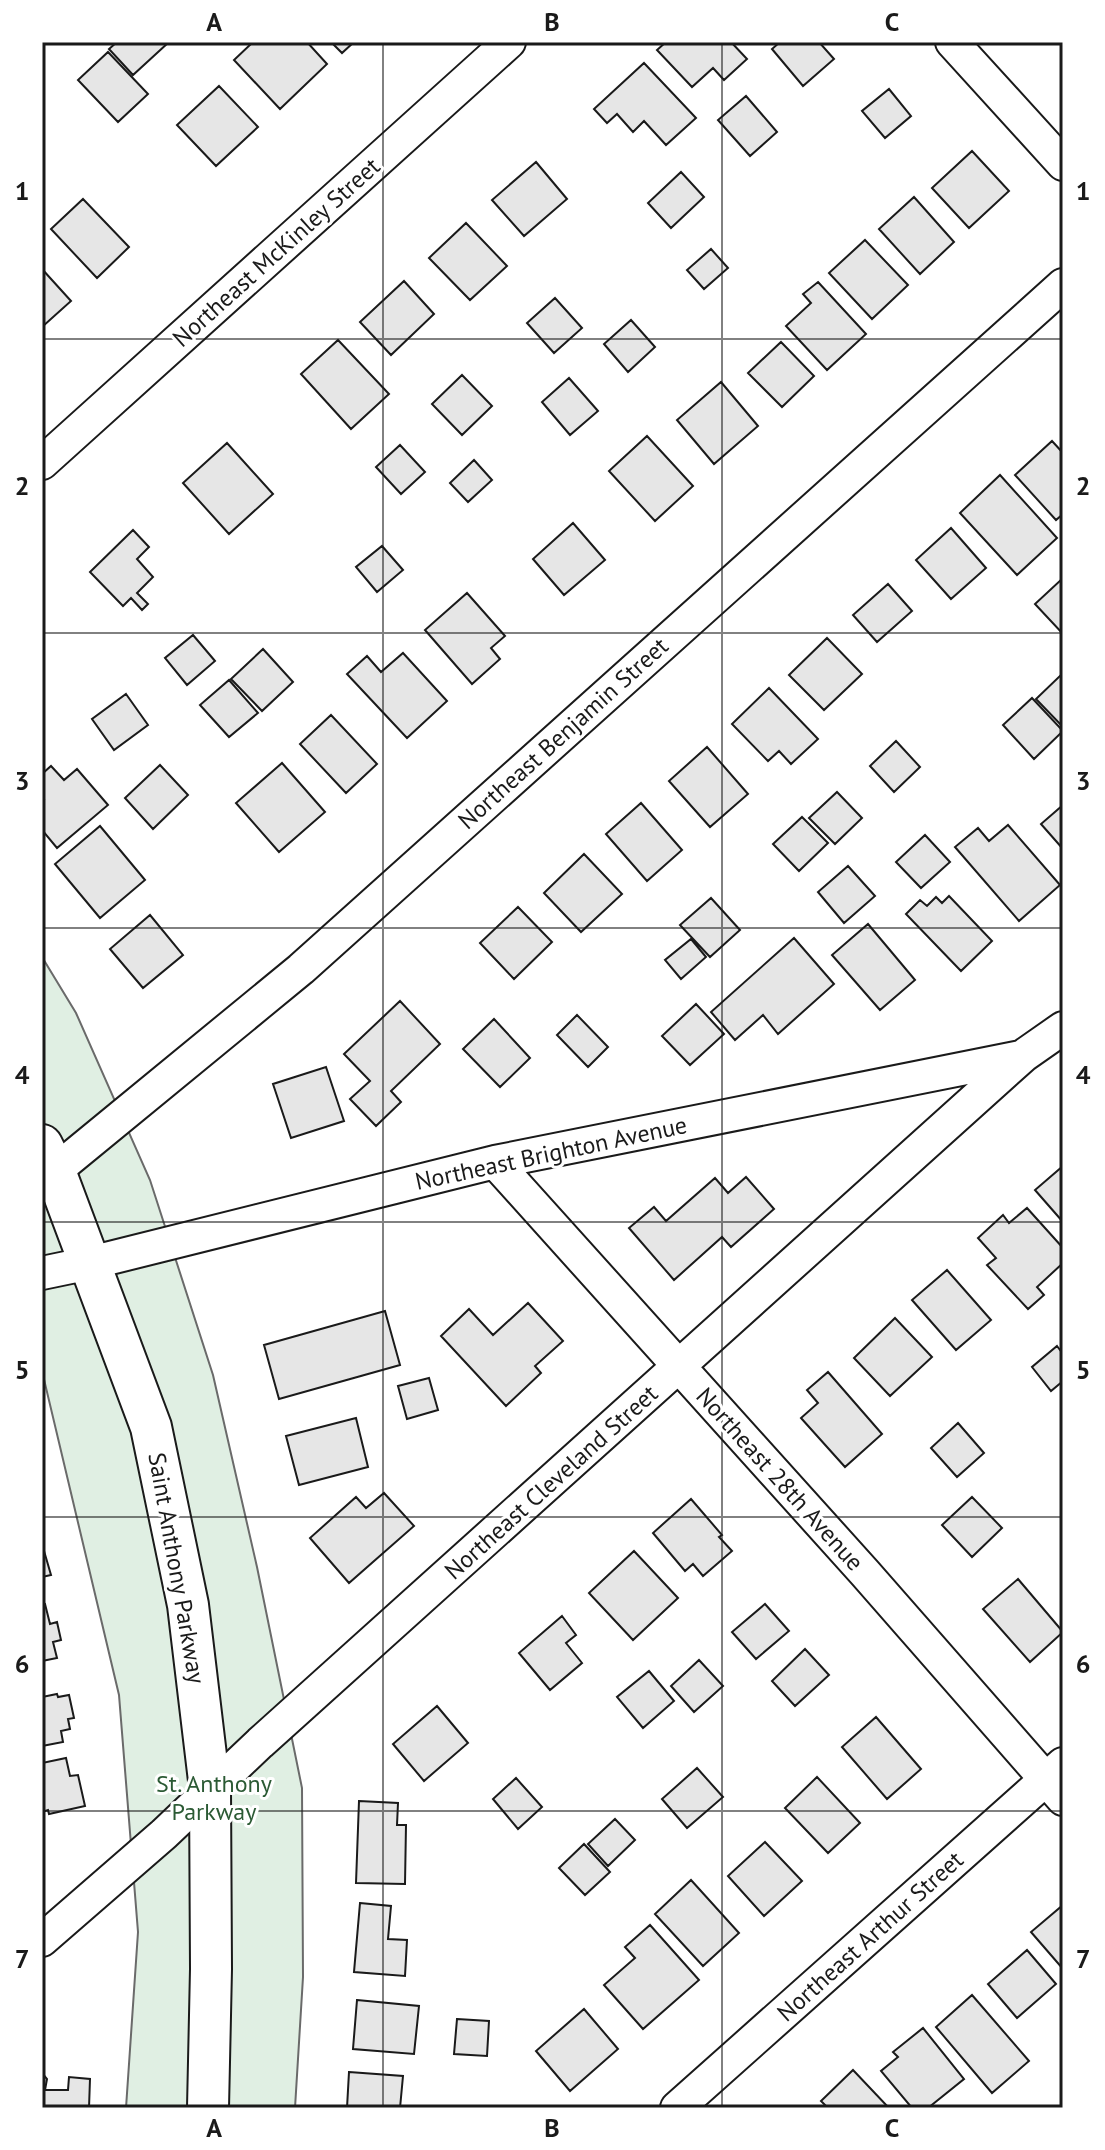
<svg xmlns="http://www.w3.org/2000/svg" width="1105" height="2150" viewBox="0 0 1105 2150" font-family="'PT Sans',sans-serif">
<rect width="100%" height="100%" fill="#fff"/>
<!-- green -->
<path fill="#e0efe3" stroke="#6a6a6a" stroke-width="2" d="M42,957L76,1013L150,1180L213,1375L257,1567L302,1788L303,1977L295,2108H126L138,1932L119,1695L42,1371Z"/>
<!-- building -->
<path fill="#e6e6e6" stroke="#1a1a1a" stroke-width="2" d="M117,42H169L133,75L109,49Z
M253,42H307L327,64L280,109L234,60Z
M331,42H354L342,53Z
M666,42H731L747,59L724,80L713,68L692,87L657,50Z
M780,42H819L834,59L803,86L772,49Z
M108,52L148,94L118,122L78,80Z
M644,63L696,118L666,145L644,121L633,132L617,114L607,123L594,109Z
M219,86L258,127L216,166L177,125Z
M889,89L911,116L885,138L862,111Z
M746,96L777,132L750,156L718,120Z
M972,151L1009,191L969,228L932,188Z
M536,162L567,199L524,236L492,200Z
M681,172L704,197L671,228L648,203Z
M914,197L954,242L920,274L879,229Z
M83,199L129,247L97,278L51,229Z
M466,223L507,266L470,300L429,258Z
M865,240L908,285L872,319L829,273Z
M711,249L728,268L704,289L687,270Z
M42,269L71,301L42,327Z
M404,281L434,314L391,355L360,322Z
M818,282L866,334L827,370L786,326L811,303L803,294Z
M555,298L582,328L554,353L527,323Z
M631,320L655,347L628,372L604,344Z
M338,340L389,394L351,429L301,374Z
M781,342L814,376L782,407L748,373Z
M462,375L492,406L462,435L432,404Z
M569,378L598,411L570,435L542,402Z
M721,382L758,426L714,464L677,420Z
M647,436L693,486L655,521L609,471Z
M1052,441L1063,453V514L1056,520L1015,475Z
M227,443L273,494L229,534L183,483Z
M400,445L425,472L401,494L376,467Z
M474,460L492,480L468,502L450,483Z
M1000,475L1057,538L1017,575L960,513Z
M573,523L605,560L564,595L533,559Z
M951,528L986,568L951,599L916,560Z
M133,530L149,547L137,559L153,577L137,593L148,604L142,610L131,598L123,606L90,572Z
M382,546L403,570L377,592L356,567Z
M1063,578V634L1035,604Z
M888,584L912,611L877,642L853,615Z
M467,593L505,636L491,648L500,659L472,684L425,630Z
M193,635L215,661L187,685L165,658Z
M827,638L862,674L824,710L789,675Z
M263,649L293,682L262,711L231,679Z
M403,653L447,701L407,738L347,674L367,656L381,672Z
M1063,673V727L1036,699Z
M229,680L258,713L229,737L200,705Z
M769,688L818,739L791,764L779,751L768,761L732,724Z
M126,694L148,725L114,750L92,719Z
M1032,698L1063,731L1034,759L1003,725Z
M331,715L377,764L346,793L300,744Z
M896,741L920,767L894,792L870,766Z
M707,747L748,794L710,827L669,781Z
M282,763L325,812L279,852L236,803Z
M160,765L188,795L153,829L125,798Z
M51,766L64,780L77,769L108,805L57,848L42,830V801L44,799L42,796V774Z
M837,792L862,818L835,844L809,818Z
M641,803L682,850L647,881L606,834Z
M1063,805V849L1041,824Z
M802,817L828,843L799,871L773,844Z
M1008,825L1060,885L1019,921L955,847L978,828L989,841Z
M100,826L145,880L100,918L55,864Z
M925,835L950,862L921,888L896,862Z
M584,854L622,894L581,932L544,893Z
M848,866L875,896L844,923L818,892Z
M949,896L992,941L961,971L906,914L920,900L927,906L936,897L942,903Z
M711,898L740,930L710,957L680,925Z
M518,907L552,942L514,979L480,943Z
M150,915L183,955L143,988L110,949Z
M868,924L915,980L880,1010L832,955Z
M794,938L834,984L778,1034L763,1015L735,1040L711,1012Z
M691,939L706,957L681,979L665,960Z
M400,1001L440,1044L391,1091L401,1102L376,1126L350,1099L370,1081L344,1054Z
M696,1004L724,1034L690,1065L662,1036Z
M577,1015L608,1047L588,1067L557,1035Z
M494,1019L530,1058L500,1087L463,1049Z
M326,1067L344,1121L291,1138L273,1084Z
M1063,1166V1222L1035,1190Z
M746,1177L774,1209L731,1247L722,1237L674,1280L629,1228L654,1207L666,1221L715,1178L728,1193Z
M1027,1208L1063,1248V1263L1037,1287L1044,1295L1028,1309L987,1265L996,1258L978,1238L1003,1215L1009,1223Z
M947,1270L991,1320L956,1350L912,1300Z
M528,1303L563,1341L535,1366L541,1373L506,1406L441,1336L469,1309L493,1335Z
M385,1311L400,1365L279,1399L264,1345Z
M895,1318L932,1357L890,1396L854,1358Z
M1057,1346L1063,1354V1381L1051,1391L1032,1367Z
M828,1372L882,1434L845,1467L801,1418L818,1403L807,1390Z
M429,1378L438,1410L407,1419L398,1386Z
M356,1418L368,1467L299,1485L286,1436Z
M958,1423L984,1453L957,1477L931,1448Z
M384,1493L414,1526L349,1583L310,1538L356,1497L366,1508Z
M972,1497L1002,1528L972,1557L942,1525Z
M691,1499L722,1535L719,1537L732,1551L703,1576L693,1564L685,1571L653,1533Z
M42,1544L51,1575L42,1577Z
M634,1551L678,1598L633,1640L589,1593Z
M1018,1579L1063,1632L1030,1662L983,1609Z
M45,1604L50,1624L57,1622L61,1640L53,1642L57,1658L42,1661V1605Z
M765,1604L789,1631L756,1659L732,1632Z
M562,1616L576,1635L566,1643L582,1663L550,1690L519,1653Z
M805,1649L829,1675L795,1706L772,1681Z
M699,1660L723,1686L694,1712L671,1686Z
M649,1671L674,1701L643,1728L617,1697Z
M57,1694L58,1697L69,1695L74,1718L68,1719L70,1729L61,1731L63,1742L42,1746V1697Z
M437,1706L468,1743L424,1781L393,1744Z
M876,1717L921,1769L887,1799L842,1747Z
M66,1758L70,1776L78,1775L85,1806L49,1814L48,1810L42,1812V1763Z
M697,1768L723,1797L687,1828L662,1799Z
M817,1777L860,1823L828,1853L785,1808Z
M516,1778L542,1807L518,1829L493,1799Z
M359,1801L398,1803L397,1825H406L405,1884L356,1883Z
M615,1819L635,1840L608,1866L588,1844Z
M765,1842L802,1881L764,1916L728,1876Z
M584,1844L610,1872L585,1895L559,1868Z
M691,1880L739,1933L703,1966L655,1914Z
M360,1903L391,1906L388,1939L407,1940L405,1976L354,1972Z
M1063,1905V1969L1031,1932Z
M650,1925L699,1980L643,2029L604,1985L635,1958L625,1947Z
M1027,1950L1056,1984L1017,2018L988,1984Z
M972,1995L1029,2061L992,2093L936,2027Z
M357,2000L419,2006L414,2054L353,2049Z
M584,2009L618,2049L570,2091L536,2051Z
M457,2019L489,2021L487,2056L454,2054Z
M923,2028L964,2079L928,2108H912L881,2071L898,2057L893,2052Z
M853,2070L889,2108H828L821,2101Z
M349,2072L403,2076L400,2108H347Z
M42,2073L47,2079L45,2090H68L69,2077L90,2079L89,2108H42Z"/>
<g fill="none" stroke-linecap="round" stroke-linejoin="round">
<defs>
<path id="minor" d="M952,42L1063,164
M42,463L509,42
M495,1162L865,1573L1063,1799
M55,1171L301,969L1063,285
M42,1273L90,1263L495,1162L1021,1057
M42,1940L164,1834L260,1743L1023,1056L1063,1028
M677,2108L1063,1764"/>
<path id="tertiary" d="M42,1145L55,1171L151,1427L188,1605L210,1789L211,1969L208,2108"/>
</defs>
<!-- minor casing -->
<use href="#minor" stroke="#1a1a1a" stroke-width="36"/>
<!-- tertiary casing -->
<use href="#tertiary" stroke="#1a1a1a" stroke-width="44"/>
<!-- minor -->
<use href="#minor" stroke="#fff" stroke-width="32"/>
<!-- tertiary -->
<use href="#tertiary" stroke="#fff" stroke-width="40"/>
</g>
<!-- grid -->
<path fill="none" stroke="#1a1a1a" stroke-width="2" stroke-opacity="0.55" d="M383,42V2108M722,42V2108M42,339H1063M42,633H1063M42,928H1063M42,1222H1063M42,1517H1063M42,1811H1063"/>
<g text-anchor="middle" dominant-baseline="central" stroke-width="6" stroke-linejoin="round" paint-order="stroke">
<!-- street labels -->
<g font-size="24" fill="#1a1a1a" stroke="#fff">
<text transform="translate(276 252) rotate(-42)">Northeast McKinley Street</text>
<text transform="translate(563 733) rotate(-42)">Northeast Benjamin Street</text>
<text transform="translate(551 1153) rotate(-12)">Northeast Brighton Avenue</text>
<text transform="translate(780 1479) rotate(48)">Northeast 28th Avenue</text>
<text transform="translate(551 1482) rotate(-42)">Northeast Cleveland Street</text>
<text transform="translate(177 1568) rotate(80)">Saint Anthony Parkway</text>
<text transform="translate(870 1936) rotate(-42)">Northeast Arthur Street</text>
</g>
<!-- park labels -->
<g font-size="24" fill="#2b5a34" stroke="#fff">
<text x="214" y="1783">St. Anthony<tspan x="214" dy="28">Parkway</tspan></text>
</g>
</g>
<!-- border -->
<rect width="1105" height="2150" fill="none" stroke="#ffffff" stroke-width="88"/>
<rect x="44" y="44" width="1017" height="2062" fill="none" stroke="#1a1a1a" stroke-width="3"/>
<g font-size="26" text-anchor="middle" font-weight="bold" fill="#1a1a1a">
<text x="214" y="31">A</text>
<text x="552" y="31">B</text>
<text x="892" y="31">C</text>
<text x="22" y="200">1</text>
<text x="1083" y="200">1</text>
<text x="22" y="495">2</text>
<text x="1083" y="495">2</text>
<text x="22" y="790">3</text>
<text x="1083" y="790">3</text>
<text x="22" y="1084">4</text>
<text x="1083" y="1084">4</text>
<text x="22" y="1379">5</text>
<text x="1083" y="1379">5</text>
<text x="22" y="1673">6</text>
<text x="1083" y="1673">6</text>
<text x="22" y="1968">7</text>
<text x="1083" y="1968">7</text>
<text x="214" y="2137">A</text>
<text x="552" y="2137">B</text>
<text x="892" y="2137">C</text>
</g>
</svg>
